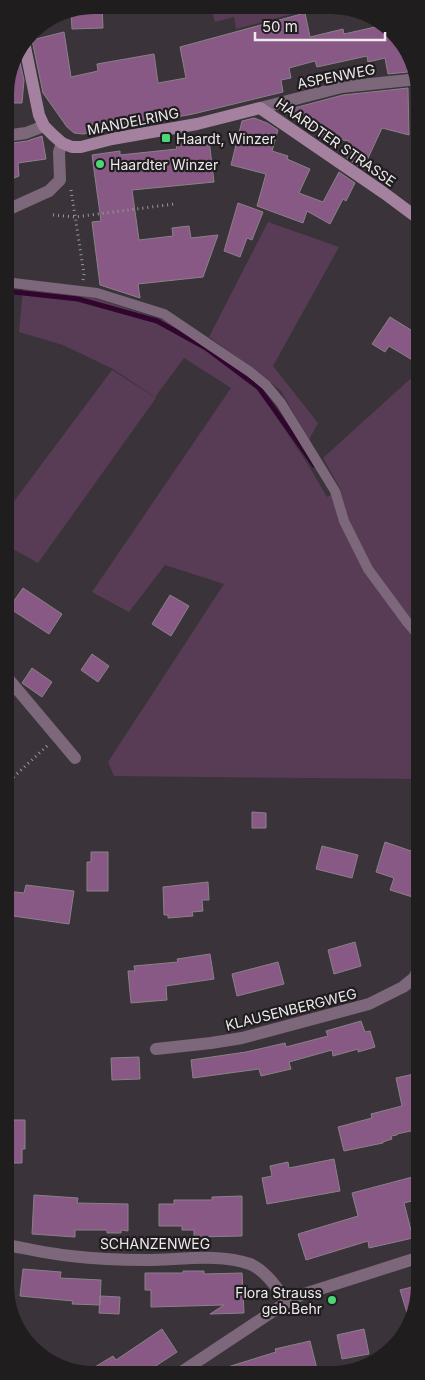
<svg xmlns="http://www.w3.org/2000/svg" width="425" height="1380" viewBox="0 0 425 1380" font-family="Inter,sans-serif">
<rect width="100%" height="100%" fill="#3a343a"/>
<!-- green -->
<path fill="#583b55" d="M211,6L349,7L303,11L236,29L234,17L215,22Z
M268,222L339,247L273,366L318,423L309,440L281,391L266,378L209,337Z
M23,289L95,298L163,320L174,327L170,330L206,349L258,389L307,463L327,497L341,490L323,458L419,371V779L114,776L108,762L224,584L165,565L129,612L92,592L231,388L184,358L155,397L113,369L63,345L19,332Z
M112,370L156,398L38,563L6,545V512Z"/>
<g fill="none" stroke-linecap="round" stroke-linejoin="round">
<!-- stream -->
<path stroke="#30052e" stroke-width="5" d="M5,291L78,299L157,321L206,348L259,388L314,465"/>
</g>
<!-- building -->
<path fill="#895985" stroke="#898188" d="M93,5H102L103,28L72,29L71,13Z
M305,13L310,37L343,29L344,34L384,25L389,28L392,42L399,40L408,56V72L388,74L385,58L368,62L367,56L317,67L315,61L289,68L291,78L281,80L283,92L193,114L83,134L74,133L67,127L43,93L32,40L64,32L71,77L98,71L97,64L154,54L158,83L186,78L180,47Z
M17,50L24,80L22,103H5V87L14,54Z
M408,88L409,135L382,128L363,169L347,158L350,152L347,150L349,141L321,136L291,116L294,108L343,95Z
M254,118L267,123L278,130L272,151L288,156L287,159L310,169L299,193L323,202L339,172L355,183L346,201L343,199L330,224L307,211L303,223L257,206L266,174L231,165L242,121Z
M42,136L46,159L18,163L19,176L5,182V144L27,141Z
M209,140L214,182L132,190L139,240L173,236L172,228L189,226L191,238L218,235L203,277L138,284L140,298L100,285L92,222L101,221L92,155L120,151V155L177,149L176,144Z
M238,203L263,212L252,240L247,238L240,257L224,251Z
M390,317L419,335V353L414,361L389,346L385,352L372,344Z
M23,588L62,614L49,634L9,608Z
M170,595L189,606L171,636L152,624Z
M92,654L109,666L98,682L81,670Z
M32,668L52,682L42,697L22,683Z
M252,812L266,813V828H252Z
M385,842L414,852L411,862L419,865V899L390,890L394,878L376,872Z
M322,846L358,855L352,878L316,869Z
M91,852H108V891H87V862H91Z
M208,882L209,900H202L203,911L192,912L193,916L168,918V915H164L163,887Z
M26,885L74,891L69,924L6,915V891L24,893Z
M355,942L361,966L334,974L328,950Z
M210,954L214,979L166,986L167,1000L131,1003L128,971H135L134,966L178,962L177,959Z
M278,962L284,984L237,996L232,974Z
M361,1021L365,1032L370,1031L375,1047L358,1052V1049L333,1056L332,1050L289,1062L291,1069L261,1076L259,1069L193,1078L191,1060L246,1052L285,1043L286,1047L328,1036L326,1031Z
M139,1057L140,1079L112,1080L111,1058Z
M414,1074L416,1080L420,1079V1129L397,1134V1135L391,1136L392,1139L383,1142V1143L344,1151L338,1127L372,1118L371,1114L402,1106L396,1078Z
M12,1120H25V1149H22V1163H6V1123H12Z
M334,1159L340,1191L267,1204L262,1178L272,1176L270,1166L288,1162L289,1168Z
M420,1175V1199L404,1203L413,1238L369,1248L368,1241L306,1260L298,1234L358,1216L352,1193Z
M34,1195L78,1198L77,1203L128,1204V1231L121,1230V1233H107V1230H75V1237L32,1234Z
M242,1196V1236L194,1237V1230H182V1226H159V1204H174V1200H212V1197Z
M23,1269L61,1272L60,1278L101,1280L100,1305L72,1304L73,1301L20,1296Z
M183,1271H204V1274L242,1273L244,1313L210,1314L224,1305L151,1307V1290H145V1273H183Z
M420,1285V1292L409,1319L400,1290Z
M100,1296L120,1297L119,1314L99,1313Z
M162,1329L177,1352L145,1373H85L113,1356L116,1360Z
M364,1329L369,1354L342,1359L337,1335Z
M310,1341L317,1369L299,1373H219L218,1370L276,1352L275,1349Z"/>
<g fill="none" stroke-linecap="round" stroke-linejoin="round">
<!-- path -->
<path stroke="#9b979b" stroke-width="3" stroke-dasharray="1 4" stroke-linecap="butt" d="M71,190L84,274L83,280
M53,215L75,217L174,204
M6,784L48,745"/>
<!-- lane -->
<path stroke="#7d677a" stroke-width="10" d="M5,282L97,293L164,314L250,372L266,385L281,403L335,491L344,521L368,569L407,622L419,636"/>
<!-- street -->
<path stroke="#7d677a" stroke-width="12" d="M260,108L342,87L418,79
M5,136L26,133L44,126
M5,211L49,191L60,180L59,152L62,143
M6,676L75,758
M156,1049L211,1043L242,1038L369,1004L403,987L414,978L419,968
M7,1245C28,1249 49,1254 71,1256C96,1259 122,1260 147,1260C178,1260 220,1253 250,1264C266,1271 277,1288 287,1302
M180,1373L287,1302L301,1295L420,1257"/>
<!-- secondary -->
<path stroke="#a3819f" stroke-width="12" d="M24,42L39,115L44,126L53,135L62,143L72,147H81L112,139L197,124L260,108L384,193L419,219"/>
</g>
<!-- markers -->
<g fill="#4cd676" stroke="#201d1f" stroke-width="2">
<rect x="161" y="133" width="10" height="10" rx="2.5"/>
<circle cx="100" cy="164" r="5"/>
<circle cx="332" cy="1300" r="5"/>
</g>
<g text-anchor="middle" dominant-baseline="central" stroke-width="4.5" stroke-linejoin="round" paint-order="stroke">
<!-- street labels -->
<g font-size="14" fill="#ede9ed" stroke="#201d1f">
<text transform="translate(336 76) rotate(-11)">ASPENWEG</text>
<text transform="translate(133 121) rotate(-11)">MANDELRING</text>
<text transform="translate(336 142) rotate(35)">HAARDTER STRASSE</text>
<text transform="translate(291 1009) rotate(-14)">KLAUSENBERGWEG</text>
<text x="155" y="1243">SCHANZENWEG</text>
</g>
<!-- poi labels -->
<g font-size="14" fill="#ede9ed" stroke="#201d1f" text-anchor="start">
<text x="176" y="138">Haardt, Winzer</text>
<text x="110" y="164">Haardter Winzer</text>
<text x="322" y="1292" text-anchor="end">Flora Strauss<tspan x="322" dy="16">geb.Behr</tspan></text>
</g>
</g>
<!-- crop -->
<path d="M0 0H425V1380H0ZM94 14H331A80 80 0 0 1 411 94V1286A80 80 0 0 1 331 1366H94A80 80 0 0 1 14 1286V94A80 80 0 0 1 94 14Z" fill="#201d1f" fill-rule="evenodd"/>
<!-- scale -->
<path d="M255 32v8h130v-8" fill="none" stroke="#ede9ed" stroke-width="2.5"/>
<text x="262" y="32" font-size="15" fill="#ede9ed" stroke="#201d1f" stroke-width="4" paint-order="stroke">50 m</text>
</svg>
